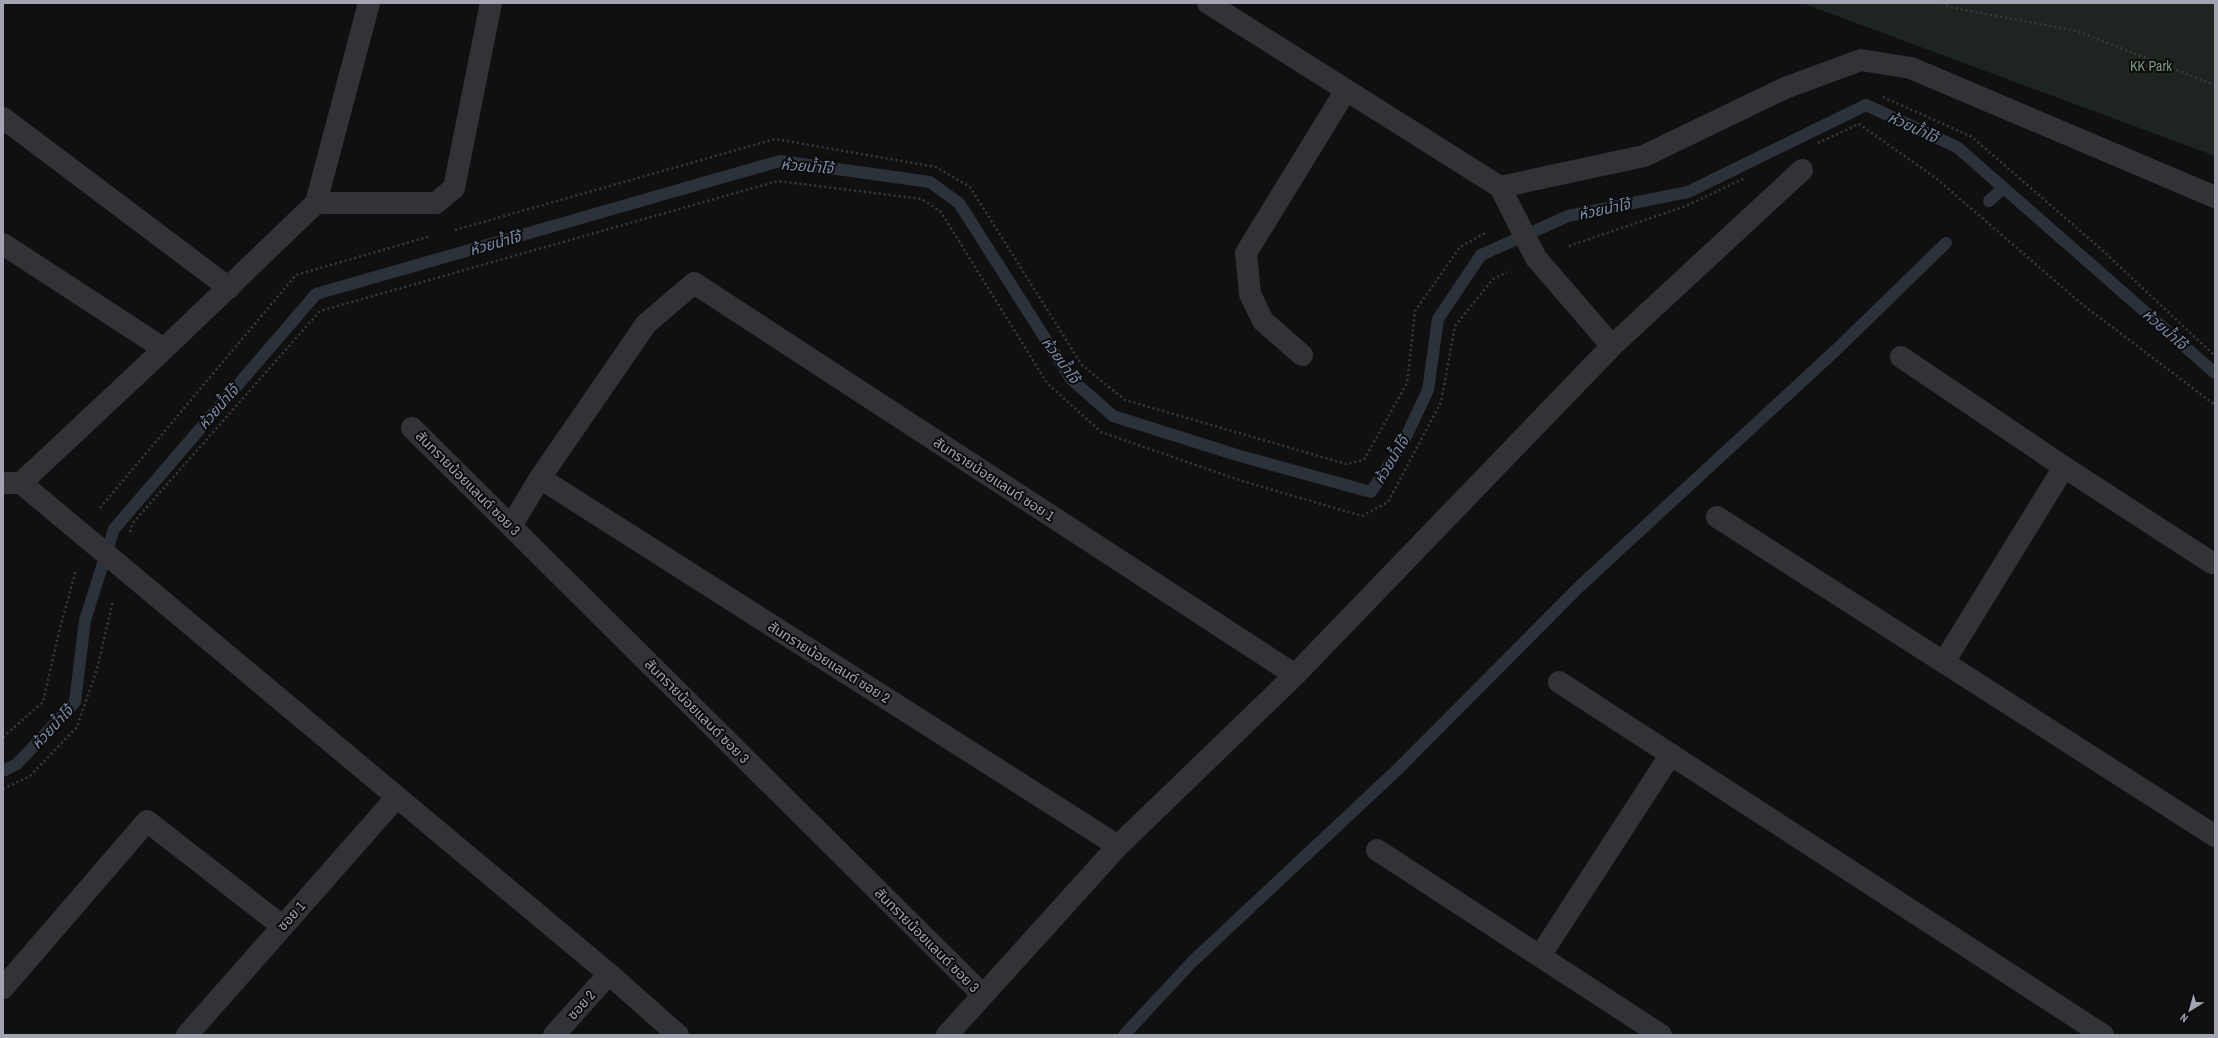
<svg xmlns="http://www.w3.org/2000/svg" width="2218" height="1038" viewBox="0 0 2218 1038" font-family="'Archivo Narrow','Noto Sans Thai',sans-serif">
<rect width="100%" height="100%" fill="#101011"/>
<!-- green -->
<path fill="#1e2520" d="M1802,3H2215V156Z"/>
<g fill="none" stroke-linecap="round" stroke-linejoin="round">
<!-- stream -->
<path stroke="#2c323a" stroke-width="12" d="M1989,201L2003,188
M3,771L17,764L75,702L85,620L114,529L316,294L780,161L930,182L959,203L1071,379L1113,416L1240,456L1371,492L1402,445L1428,390L1438,319L1481,255L1568,216L1688,192L1866,105L1957,147L2215,373
M1124,1035L1192,962L1398,769L1580,586L1836,350L1946,243"/>
<!-- path -->
<path stroke="#393a3e" stroke-width="2.5" stroke-dasharray="2 3" stroke-linecap="butt" d="M1942,3L1949,7L2077,31L2215,85
M1883,97L1972,137L2101,249L2215,356
M1818,143L1859,124L1937,179L2083,305L2215,405
M455,230L775,139L936,167L970,187L1082,365L1125,400L1346,464L1364,460L1407,383L1415,311L1460,247L1487,232
M1569,246L1686,206L1745,178
M100,508L296,275L431,236
M130,532L132,524L320,311L778,181L922,199L941,212L1047,383L1101,432L1239,480L1362,516L1388,502L1441,402L1455,326L1493,279L1507,272
M3,737L43,702L60,628L76,570
M3,789L30,776L77,727L97,669L113,601"/>
<!-- minor -->
<path stroke="#333337" stroke-width="22" d="M1208,3L1500,187L1644,156L1785,88L1861,60L1911,68L2215,197
M3,118L229,288
M1500,187L1536,258L1612,346
M316,203H436L454,188L491,3
M3,244L164,349
M1302,355L1263,321L1250,294L1246,253L1346,90
M1901,357L2064,467L2212,563
M412,428L983,995
M540,478L1118,846
M3,483H21L164,349L316,203L369,3
M21,483L609,974L678,1035
M1717,517L2215,836
M511,526L540,478L646,324L694,283L1295,675
M1944,662L2064,467
M1559,682L2103,1035
M1377,850L1661,1035
M1540,956L1671,754
M3,988L147,821L282,926
M187,1035L396,798
M554,1035L609,974
M947,1035L1118,846L1295,675L1612,346L1802,170"/>
</g>
<g text-anchor="middle" dominant-baseline="central" stroke-width="4" stroke-linejoin="round" paint-order="stroke">
<!-- park labels -->
<g font-size="14" fill="#7a9a81" stroke="#0b0b0c">
<text x="2151" y="66">KK Park</text>
</g>
<!-- street labels -->
<g font-size="14" fill="#a2a4b1" stroke="#0b0b0c">
<text transform="translate(994 479) rotate(33)">สันทรายน้อยแลนด์ ซอย 1</text>
<text transform="translate(468 483) rotate(45)">สันทรายน้อยแลนด์ ซอย 3</text>
<text transform="translate(829 662) rotate(32)">สันทรายน้อยแลนด์ ซอย 2</text>
<text transform="translate(697 711) rotate(45)">สันทรายน้อยแลนด์ ซอย 3</text>
<text transform="translate(291 916) rotate(-48)">ซอย 1</text>
<text transform="translate(927 940) rotate(45)">สันทรายน้อยแลนด์ ซอย 3</text>
<text transform="translate(581 1005) rotate(-48)">ซอย 2</text>
</g>
<!-- water labels -->
<g font-size="15" font-style="italic" fill="#7b8daa" stroke="#0b0b0c">
<text transform="translate(1913 127) rotate(25)">ห้วยน้ำโจ้</text>
<text transform="translate(807 166) rotate(5)">ห้วยน้ำโจ้</text>
<text transform="translate(1604 209) rotate(-12)">ห้วยน้ำโจ้</text>
<text transform="translate(495 243) rotate(-16)">ห้วยน้ำโจ้</text>
<text transform="translate(2165 329) rotate(41)">ห้วยน้ำโจ้</text>
<text transform="translate(1061 360) rotate(54)">ห้วยน้ำโจ้</text>
<text transform="translate(218 407) rotate(-49)">ห้วยน้ำโจ้</text>
<text transform="translate(1391 460) rotate(-59)">ห้วยน้ำโจ้</text>
<text transform="translate(52 727) rotate(-47)">ห้วยน้ำโจ้</text>
</g>
</g>
<!-- border -->
<rect width="2218" height="1038" fill="none" stroke="#a2a4b1" stroke-width="8"/>
<!-- north arrow -->
<g transform="translate(2190 1010) rotate(217)" stroke="#0b0b0c" stroke-width="3" paint-order="stroke">
<path d="M0-3L7 15L0 10L-7 15Z" fill="#a2a4b1"/>
<text y="-6" font-size="11" font-weight="bold" text-anchor="middle" fill="#a2a4b1">N</text>
</g>
</svg>
